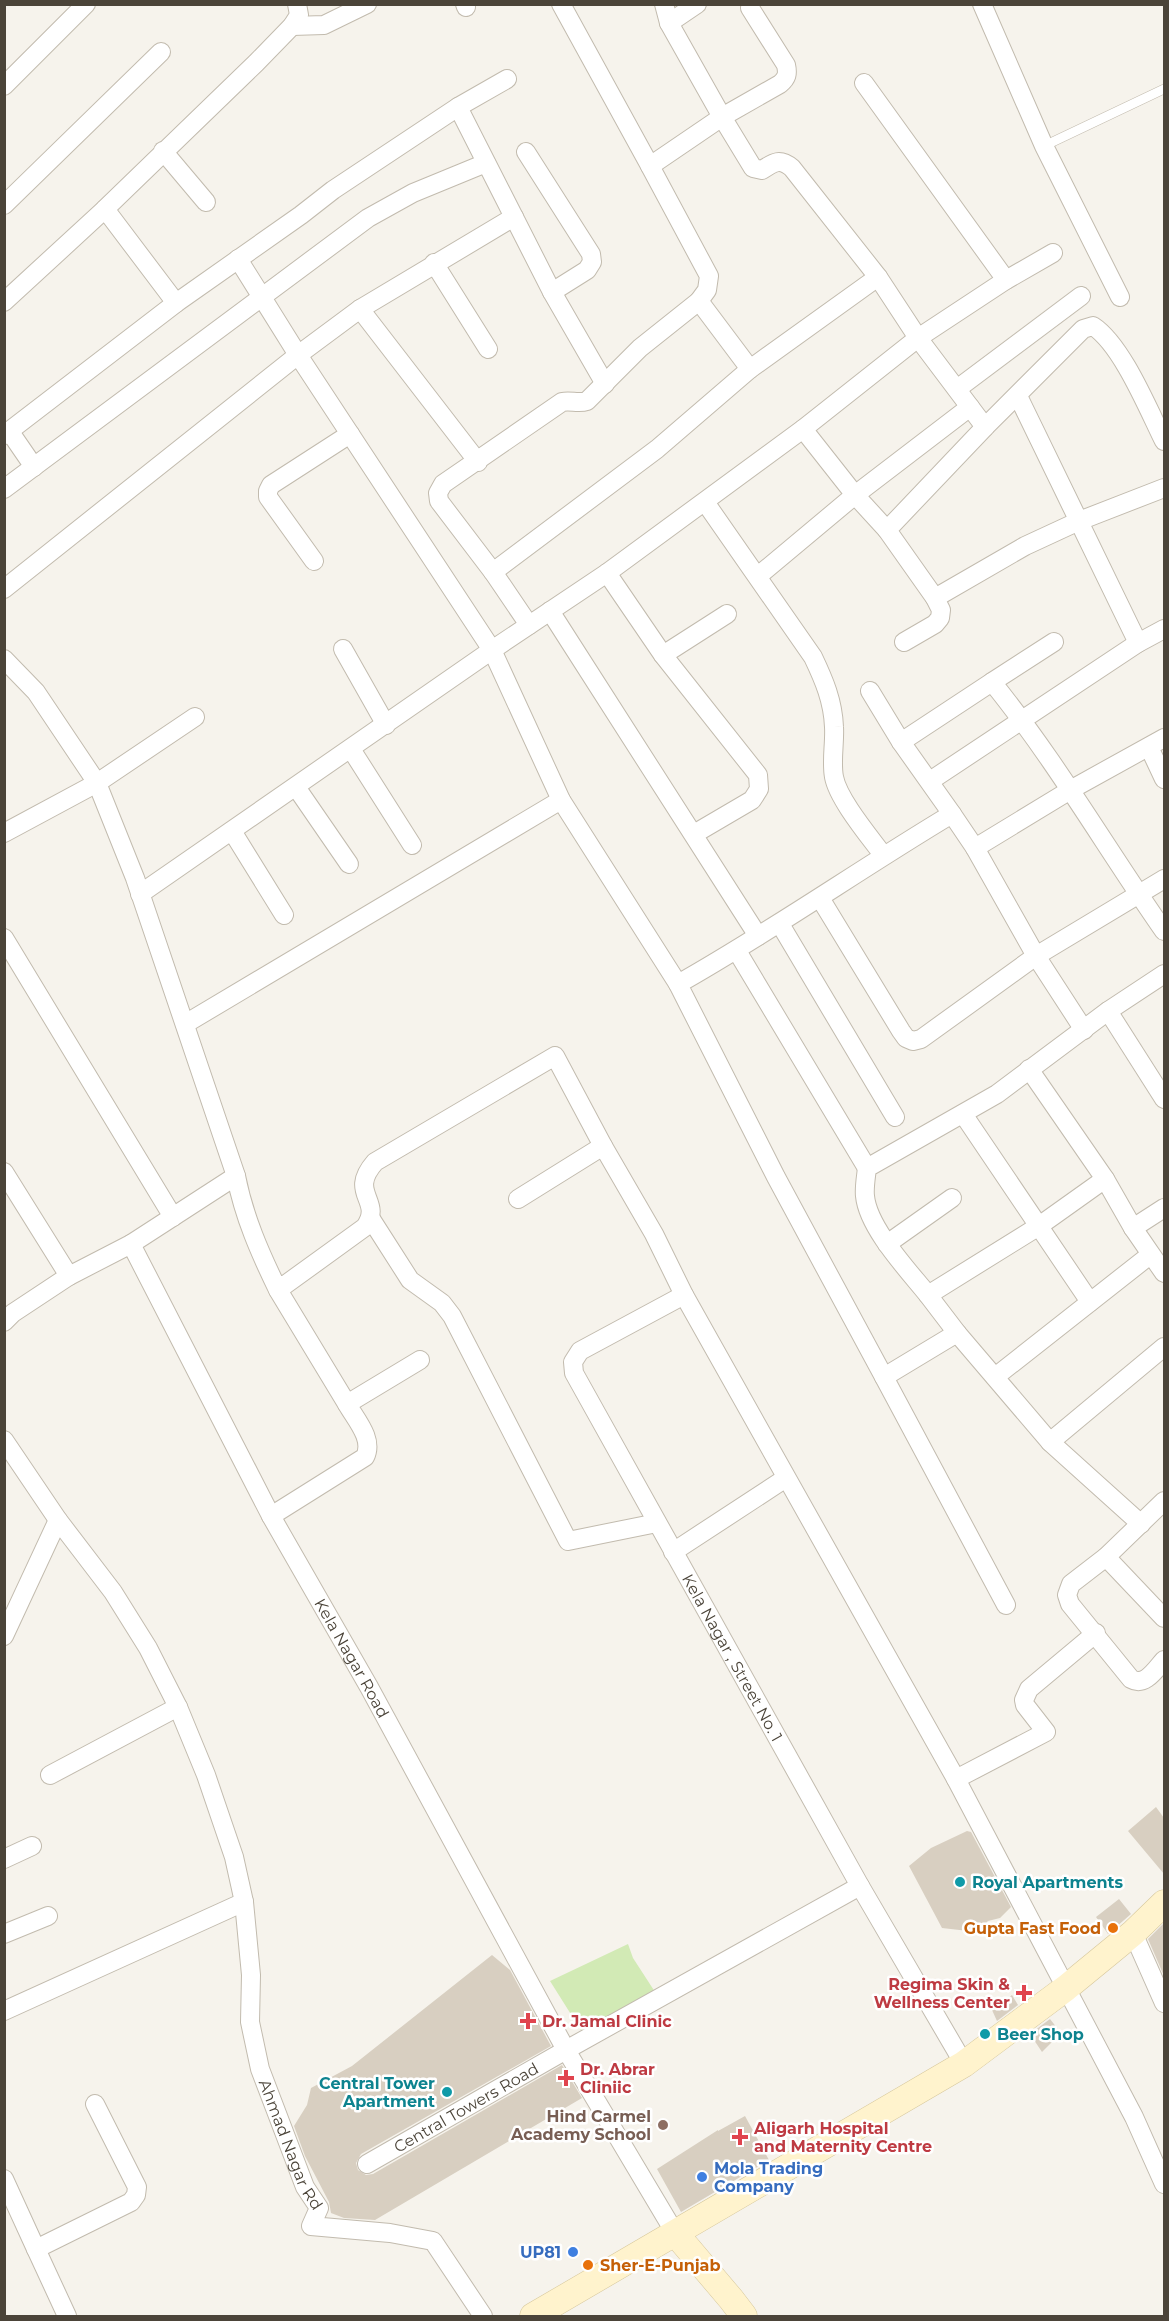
<svg xmlns="http://www.w3.org/2000/svg" width="1169" height="2321" viewBox="0 0 1169 2321" font-family="Montserrat,sans-serif">
<rect width="100%" height="100%" fill="#f6f3ec"/>
<!-- green -->
<path fill="#d2eab5" d="M628,1944L633,1958L657,1995L584,2035L550,1981Z"/>
<!-- building -->
<path fill="#d8cfc1" d="M1156,1807L1164,1818V1874L1128,1831Z
M967,1831L971,1832L1011,1907L1000,1918L988,1921L977,1932L942,1928L909,1866L931,1848Z
M1119,1899L1131,1914L1108,1934L1096,1917Z
M1164,1923V1976L1148,1939Z
M492,1955L510,1970L551,2046L361,2154L356,2163L358,2170L366,2175L373,2174L562,2065L582,2098L375,2220L344,2218L331,2213L329,2202L305,2156L294,2126L307,2105L311,2088L352,2066Z
M1012,1995L1018,2005L997,2021L992,2010Z
M1050,2019L1061,2033L1042,2052L1030,2034Z
M745,2116L769,2160L681,2212L657,2169L718,2130V2131Z"/>
<g fill="none" stroke-linecap="round" stroke-linejoin="round">
<defs>
<path id="lane" d="M1044,146L1164,89"/>
<g id="street">
<path d="M465,4L466,7"/>
<path d="M561,4L650,166"/>
<path d="M664,4L669,23L722,117L650,166L709,276L707,290L699,301L750,369"/>
<path d="M982,4L1044,146L1120,297"/>
<path d="M750,8L786,65C788,74 787,78 780,84L722,117L753,168L762,170C774,162 780,158 792,168L878,277L918,338L985,427"/>
<path d="M669,23L697,4"/>
<path d="M292,26L324,25L367,4"/>
<path d="M864,83L1006,280"/>
<path d="M4,86L86,4"/>
<path d="M458,107L552,292L605,384"/>
<path d="M163,151L206,202"/>
<path d="M526,152L591,254L592,262L587,270L552,292"/>
<path d="M4,205L161,52"/>
<path d="M238,259L298,355L492,650L561,800L678,984"/>
<path d="M434,263L488,349"/>
<path d="M4,302L105,209"/>
<path d="M176,303L105,209L256,63L292,26L299,15L297,4"/>
<path d="M360,309L478,462"/>
<path d="M957,389L1081,296"/>
<path d="M1018,396L1138,643"/>
<path d="M803,429L855,495L887,530"/>
<path d="M10,432L34,467"/>
<path d="M4,435L176,303L301,215L333,190L458,107L507,79"/>
<path d="M4,489L368,218L413,193L486,163"/>
<path d="M705,502L813,657C824,680 833,701 834,727C835,743 831,761 834,777C838,799 869,836 883,855"/>
<path d="M314,561L268,497V491L271,485L350,434"/>
<path d="M493,572L657,449L750,369L878,277"/>
<path d="M607,573L663,655L758,775L759,789L752,800L694,834"/>
<path d="M758,576L855,495L970,407"/>
<path d="M4,589L298,355L360,309L514,217"/>
<path d="M935,598L1025,546L1079,521L1164,488"/>
<path d="M550,611L758,936"/>
<path d="M529,625L493,572L439,501L438,493L443,484L562,402C571,400 578,404 587,401L640,348L699,301"/>
<path d="M904,642L935,624L940,618L941,610L935,598L887,530L985,427L1083,329L1093,326C1122,345 1148,409 1164,441"/>
<path d="M1054,642L992,682C1056,761 1106,848 1164,931"/>
<path d="M343,649L386,725"/>
<path d="M663,655L727,614"/>
<path d="M4,659L36,692L97,783L135,878L236,1176C244,1217 260,1253 278,1290L365,1227C384,1200 347,1194 375,1162L555,1056L603,1146L518,1199"/>
<path d="M870,691L901,742L952,814"/>
<path d="M901,742L992,682"/>
<path d="M1149,747L1164,779"/>
<path d="M351,749L412,845"/>
<path d="M930,781L1138,643L1164,629"/>
<path d="M296,787L349,864"/>
<path d="M232,831L284,915"/>
<path d="M4,833L97,783L195,717"/>
<path d="M975,848L1036,956L1084,1030"/>
<path d="M140,894L492,650L607,573L803,429L918,338L1006,280L1053,253"/>
<path d="M820,898L901,1031L906,1038L913,1041L921,1039L1036,956L1164,879"/>
<path d="M780,924L895,1117"/>
<path d="M4,938L173,1217"/>
<path d="M737,951L867,1168"/>
<path d="M1108,1011L1164,1099"/>
<path d="M185,1024L561,800"/>
<path d="M963,1114L1090,1302"/>
<path d="M603,1146L654,1234L684,1295L956,1779L1134,2117L1164,2184"/>
<path id="s1" d="M4,1172L69,1276L131,1244L271,1516L369,1687L566,2050L675,2233"/>
<path d="M1105,1179L1133,1228L1164,1273"/>
<path d="M371,1219L410,1280L442,1303L452,1316L568,1541L657,1523"/>
<path d="M1133,1228L1164,1208"/>
<path d="M131,1244L236,1176"/>
<path d="M887,1244L952,1198"/>
<path d="M278,1290L347,1404"/>
<path id="s2" d="M684,1295L580,1351L573,1362L574,1373L860,1886L964,2064"/>
<path d="M928,1295C908,1270 868,1228 865,1196C864,1188 866,1177 867,1168L997,1094L1108,1011L1164,974"/>
<path d="M4,1322L13,1313L69,1276"/>
<path d="M957,1333L1050,1442L1141,1524"/>
<path d="M884,1377L776,1177L678,984C772,931 860,869 952,814L975,848L1072,789L1164,738"/>
<path d="M995,1377L1150,1255"/>
<path d="M4,1440L58,1520"/>
<path d="M1050,1442L1164,1347"/>
<path d="M1164,1501L1106,1557L1071,1584L1067,1595L1070,1604L1131,1679C1145,1687 1155,1670 1164,1660"/>
<path d="M271,1516L365,1457C374,1439 356,1420 347,1404L420,1360"/>
<path d="M673,1552L786,1478"/>
<path d="M1106,1557L1164,1618"/>
<path d="M1006,1605L884,1377L957,1333L928,1295L1039,1226L1105,1179L1029,1069"/>
<path id="s3" d="M4,1636L58,1520L113,1592L148,1648L178,1707L206,1775L234,1857L244,1902L251,1975L250,2022L260,2069L305,2187L319,2208L311,2226L390,2233L433,2241L483,2316"/>
<path d="M50,1775L178,1707"/>
<path d="M956,1779L1046,1732L1025,1705L1024,1700L1029,1689L1096,1633"/>
<path d="M4,1859L32,1846"/>
<path d="M1133,1933L1164,2003"/>
<path d="M4,1934L48,1916"/>
<path d="M4,2011L244,1902"/>
<path id="s4" d="M367,2164L566,2050L860,1886"/>
<path d="M4,2179L36,2249L131,2202L136,2195L137,2187L95,2104"/>
<path d="M36,2249L67,2316"/>
</g>
<path id="secondary" d="M675,2233L731,2299L744,2316
M533,2316L964,2064L1066,1988L1133,1933L1164,1903"/>
</defs>
<!-- lane casing -->
<use href="#lane" stroke="#c2bbae" stroke-width="10"/>
<!-- street casing -->
<use href="#street" stroke="#c2bbae" stroke-width="20"/>
<!-- secondary casing -->
<use href="#secondary" stroke="#d6c79b" stroke-width="27"/>
<!-- lane -->
<use href="#lane" stroke="#fff" stroke-width="9"/>
<!-- street -->
<use href="#street" stroke="#fff" stroke-width="18"/>
<!-- secondary -->
<use href="#secondary" stroke="#fff3cd" stroke-width="26"/>
</g>
<!-- markers -->
<g fill="#0f9aa8" stroke="#fff" stroke-width="2">
<circle cx="960" cy="1882" r="6"/>
<circle cx="985" cy="2034" r="6"/>
<circle cx="447" cy="2092" r="6"/>
</g>
<g fill="#e8710a" stroke="#fff" stroke-width="2">
<circle cx="1113" cy="1928" r="6"/>
<circle cx="588" cy="2265" r="6"/>
</g>
<g fill="#e0444e" stroke="#fff" stroke-width="2">
<path d="M1021 1984h6v6h6v6h-6v6h-6v-6h-6v-6h6z"/>
<path d="M525 2012h6v6h6v6h-6v6h-6v-6h-6v-6h6z"/>
<path d="M563 2069h6v6h6v6h-6v6h-6v-6h-6v-6h6z"/>
<path d="M737 2128h6v6h6v6h-6v6h-6v-6h-6v-6h6z"/>
</g>
<circle fill="#8d6e63" stroke="#fff" stroke-width="2" cx="663" cy="2125" r="6"/>
<g fill="#3f7fe0" stroke="#fff" stroke-width="2">
<circle cx="702" cy="2177" r="6"/>
<circle cx="573" cy="2252" r="6"/>
</g>
<g text-anchor="middle" dominant-baseline="central" stroke-width="5" stroke-linejoin="round" paint-order="stroke">
<!-- street labels -->
<g font-size="16" fill="#4b4439" stroke="#fff">
<text stroke="none"><textPath href="#s1" startOffset="662">Kela Nagar Road</textPath></text>
<text stroke="none"><textPath href="#s2" startOffset="468">Kela Nagar , Street No. 1</textPath></text>
<text stroke="none"><textPath href="#s4" startOffset="114">Central Towers Road</textPath></text>
<text stroke="none"><textPath href="#s3" startOffset="807">Ahmad Nagar Rd</textPath></text>
</g>
<!-- culture labels -->
<g font-size="16" font-weight="bold" fill="#0d838f" stroke="#fff" text-anchor="start">
<text x="972" y="1882">Royal Apartments</text>
<text x="997" y="2034">Beer Shop</text>
<text x="435" y="2083" text-anchor="end">Central Tower<tspan x="435" dy="18">Apartment</tspan></text>
</g>
<!-- food labels -->
<g font-size="16" font-weight="bold" fill="#c56008" stroke="#fff" text-anchor="end">
<text x="1101" y="1928">Gupta Fast Food</text>
<text x="600" y="2265" text-anchor="start">Sher-E-Punjab</text>
</g>
<!-- health labels -->
<g font-size="16" font-weight="bold" fill="#be3a42" stroke="#fff" text-anchor="start">
<text x="1010" y="1984" text-anchor="end">Regima Skin &amp;<tspan x="1010" dy="18">Wellness Center</tspan></text>
<text x="542" y="2021">Dr. Jamal Clinic</text>
<text x="580" y="2069">Dr. Abrar<tspan x="580" dy="18">Cliniic</tspan></text>
<text x="754" y="2128">Aligarh Hospital<tspan x="754" dy="18">and Maternity Centre</tspan></text>
</g>
<!-- education labels -->
<g font-size="16" font-weight="bold" fill="#785e54" stroke="#fff" text-anchor="end">
<text x="651" y="2116">Hind Carmel<tspan x="651" dy="18">Academy School</tspan></text>
</g>
<!-- shop labels -->
<g font-size="16" font-weight="bold" fill="#366cbe" stroke="#fff" text-anchor="start">
<text x="714" y="2168">Mola Trading<tspan x="714" dy="18">Company</tspan></text>
<text x="561" y="2252" text-anchor="end">UP81</text>
</g>
</g>
<!-- border -->
<rect width="1169" height="2321" fill="none" stroke="#4b4439" stroke-width="12"/>
</svg>
